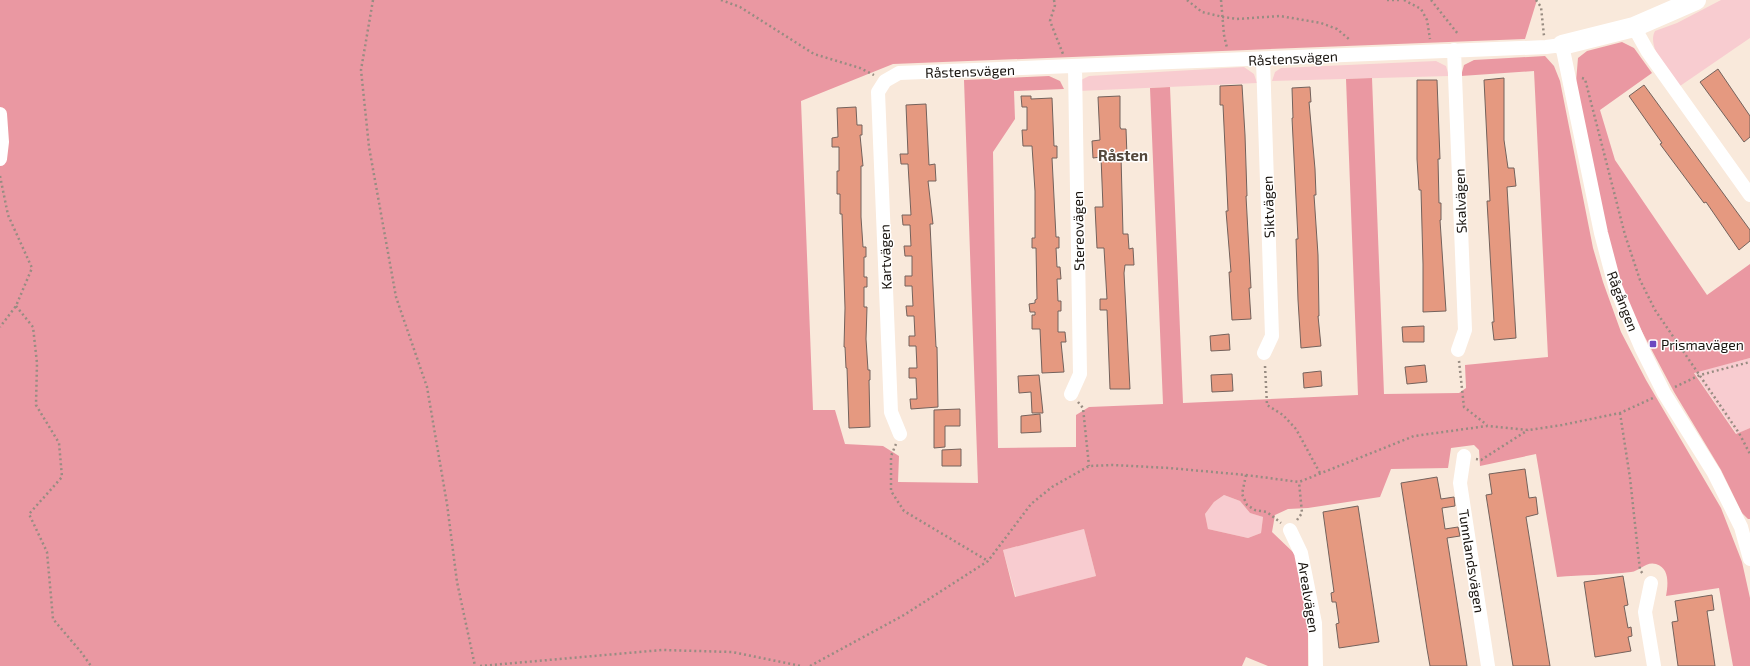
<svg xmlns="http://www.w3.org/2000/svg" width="1750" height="666" viewBox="0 0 1750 666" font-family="'Exo 2',sans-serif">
<rect width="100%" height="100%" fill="#f9e9db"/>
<!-- green -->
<path fill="#f8ccd0" d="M1721,0H1750V38L1680,86C1670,72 1646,48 1655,31L1677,23Z
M1436,61L1446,66L1449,76L1272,81L1275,72L1281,68Z
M1244,67L1254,74L1257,83L1079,91L1081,80L1089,76Z
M1750,358V428L1737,434L1694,372Z
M1224,495L1240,501L1250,513L1263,517L1261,533L1248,538L1208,529L1205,514L1214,502Z
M1084,529L1096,576L1016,597L1003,550Z"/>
<!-- forest -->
<path fill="#ea98a2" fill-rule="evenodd" d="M0,0H1537L1525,39L893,64L801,101L813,410H835L845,444L883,446L899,456L898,482L978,483L964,80L1049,76L1060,81L1064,89L1014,91L1015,119L993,152L998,448L1076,447V415L1089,407L1163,404L1150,88L1170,87L1183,403L1358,395L1346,79L1372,78L1384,394L1459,393L1466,388L1465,365L1548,357L1534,71L1461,76L1464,65L1474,60L1545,56L1554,66L1560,81L1593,248L1603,282L1621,332L1646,380L1721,508L1742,562L1750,598V666H1733L1719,588L1666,596C1668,585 1670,568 1656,564C1646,561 1640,571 1631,572C1607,575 1582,575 1557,577L1536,454L1480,466L1479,450L1474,445L1451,448L1448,468L1391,469L1380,497L1308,508L1288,509L1275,515L1272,532L1295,554L1308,624V666H1268L1246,657L1242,666H0ZM1224,495L1240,501L1250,513L1263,517L1261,533L1248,538L1208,529L1205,514L1214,502ZM1084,529L1096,576L1015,597L1003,550Z
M1622,42L1634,48L1652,73L1600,110L1615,160L1707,295L1750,264V358L1694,373L1736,434L1750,428V519H1748L1742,513L1721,470L1674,392L1639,326L1621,289L1606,233L1576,82L1578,58L1587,51Z"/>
<!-- building -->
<path fill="#e59980" stroke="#74625c" d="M1718,69L1750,116V137L1744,142L1700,82Z
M1504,78V140L1508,168H1514L1516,186L1507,187L1516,338L1494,340L1492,322H1494L1487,201H1490L1484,80Z
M1417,80H1437L1440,159H1438L1439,203H1441V220H1440L1446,311L1423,312V264L1421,190H1419L1417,159Z
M1242,85L1245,135L1247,196H1246L1251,288H1249L1251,319L1232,320L1229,272H1231L1226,211H1228L1226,168L1223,105H1220V86Z
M1644,85L1750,230V241L1739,250L1706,202L1704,203L1660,144L1662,143L1629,96Z
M1310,87L1311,102H1309L1315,169L1316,195H1314L1318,255L1319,316H1318L1321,346L1301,348L1298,300L1296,239H1298L1292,118H1293L1292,88Z
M1021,96H1031V99L1052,98L1054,146H1057V158H1052L1056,237H1059V248H1056L1057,267H1060L1061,279H1057L1058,301H1061V311H1058V332H1065L1066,342H1061L1064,372L1042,373L1040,329H1032V315H1035V312H1030L1029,304L1035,303V300L1037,299L1036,248H1032V238H1035V191L1032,146H1023L1022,130H1027V107H1022Z
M1120,96V127L1121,129H1126L1127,156H1121L1123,234H1128L1129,249L1133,248L1134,265H1125L1124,273L1130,389H1110L1107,310H1100V299H1107L1104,248H1097L1095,207H1103L1101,157L1093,158L1092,141L1100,140L1098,97Z
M926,104L929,165L935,164L936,181H928L933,224H930L936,347H937L938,407L911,409L910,399H917L916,378H909V368H917L916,346H909V336H915L914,316H907L906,306H913L912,286H905V276H912V256H905L904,246H911L910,225H903L902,215H911L908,164H901L900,154H908L906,105Z
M856,107L857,125H862V135H860L863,166H861V217L863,247H866V257H864V277H867V287H864V307H867L866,339L868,370H870V380H869L870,427L849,428L847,368H846L845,347H844L845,308L842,214H840V194H837V171H839V147H832V138L838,137L837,108Z
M1424,326V342H1403L1402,327Z
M1229,334L1230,350L1211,351L1210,336Z
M1425,365L1427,382L1407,384L1405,367Z
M1321,371L1322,386L1304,388L1303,373Z
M1232,374L1233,391L1212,392L1211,375Z
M1039,375L1043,413H1032L1031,392L1019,393L1018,376Z
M960,409V426H945V447L934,448V410Z
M1040,414L1041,432L1021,433V416Z
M961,449V466H942V450Z
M1525,469L1529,498L1536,497L1538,514L1526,517L1550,666H1513L1486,495L1492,494L1489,474Z
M1437,477L1441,499L1454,497L1455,506L1442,508L1445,529L1458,527L1460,536L1447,538L1467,666H1430L1427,649L1401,483Z
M1358,506L1379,642L1339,648L1336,624L1339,623L1336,602H1332L1331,593L1334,592L1323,512Z
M1623,576L1628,605L1624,606L1628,628L1631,627L1632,636L1628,637L1631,651L1595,657L1584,582Z
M1712,595L1714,610L1707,611L1715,666H1678L1672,622L1678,621L1675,601Z"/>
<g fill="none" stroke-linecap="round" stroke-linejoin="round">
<!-- path -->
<path stroke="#988c82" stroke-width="2.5" stroke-dasharray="2 3" stroke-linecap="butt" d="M373,0L361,70L369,147L396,297L427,387L447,504L457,582L475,666
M721,0L740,7L814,54L860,68L874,75
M1054,0L1055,5L1050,21L1063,54
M1187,0L1202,12L1223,17L1237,19L1280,16L1321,23L1337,29L1350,40
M1221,0L1224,35L1227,48
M1387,0H1400
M1404,0L1421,9L1427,20L1430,39
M1431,0L1458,34
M1536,0L1541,7L1544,36
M1582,78L1585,79L1625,235L1640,280L1655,310L1739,433L1750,454
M0,176L8,215L32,268L16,306L0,327
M16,306L33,327L37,363L36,405L59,443L62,477L29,514L47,552L53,619L81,652L91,666
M1459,361L1464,407L1487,425
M1265,366L1267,405L1283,415L1296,429L1321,475
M1675,387L1700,375L1750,362
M1078,402L1083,408L1089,466
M1620,413L1630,478L1640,570L1643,574
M896,444L891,456V491L904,511L988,561
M1476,459L1481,460L1528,430
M1246,475L1242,494L1247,505L1255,510L1267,512L1281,523
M1297,520L1302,513L1299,482
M480,666L662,650L732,652L801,666
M810,666L904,615L988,561L1031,504L1052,487L1089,466L1113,465L1169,468L1246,475L1299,482L1414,436L1487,426L1529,430L1562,425L1620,413L1653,398"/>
<!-- street -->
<path stroke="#fff" stroke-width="14" d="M1634,27L1648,52L1750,195
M1454,50L1465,330L1458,350
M1263,59L1272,336L1264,353
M0,114L2,142L0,159
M1071,394L1080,374L1075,67
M900,434L891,412L878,92L885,81L899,73L1546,47L1562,45L1601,233L1615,286L1641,347L1664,393L1714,473L1741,527L1750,559
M1464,456L1460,483L1488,666
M1290,530L1301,553L1315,623L1316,666
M1651,583L1645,612L1654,666"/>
<!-- secondary -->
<path stroke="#fff" stroke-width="20" d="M1562,45L1634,27L1696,0"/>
</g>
<!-- markers -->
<rect fill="#6c47c0" stroke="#fff" stroke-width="1.5" x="1649" y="340" width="8" height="8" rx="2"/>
<g text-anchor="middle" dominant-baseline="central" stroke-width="3" stroke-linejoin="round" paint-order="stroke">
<!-- street labels -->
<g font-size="14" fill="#17120d" stroke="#fff">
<text transform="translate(1293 58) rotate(-3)">Råstensvägen</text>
<text transform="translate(970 71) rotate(-2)">Råstensvägen</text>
<text transform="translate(1460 201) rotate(-92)">Skalvägen</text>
<text transform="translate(1268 207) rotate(-92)">Siktvägen</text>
<text transform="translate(1078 231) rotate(-91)">Stereovägen</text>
<text transform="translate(885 257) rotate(-92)">Kartvägen</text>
<text transform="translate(1623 301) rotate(69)">Rågången</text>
<text transform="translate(1472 561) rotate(81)">Tunnlandsvägen</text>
<text transform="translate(1309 597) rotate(81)">Arealvägen</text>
</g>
<!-- poi labels -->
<g font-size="14" fill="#17120d" stroke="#fff" text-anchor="start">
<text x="1661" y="344">Prismavägen</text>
</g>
<!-- neighbourhood labels -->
<g font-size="15" font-weight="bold" fill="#52463a" stroke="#fff">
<text x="1123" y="155">Råsten</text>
</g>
</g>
</svg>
